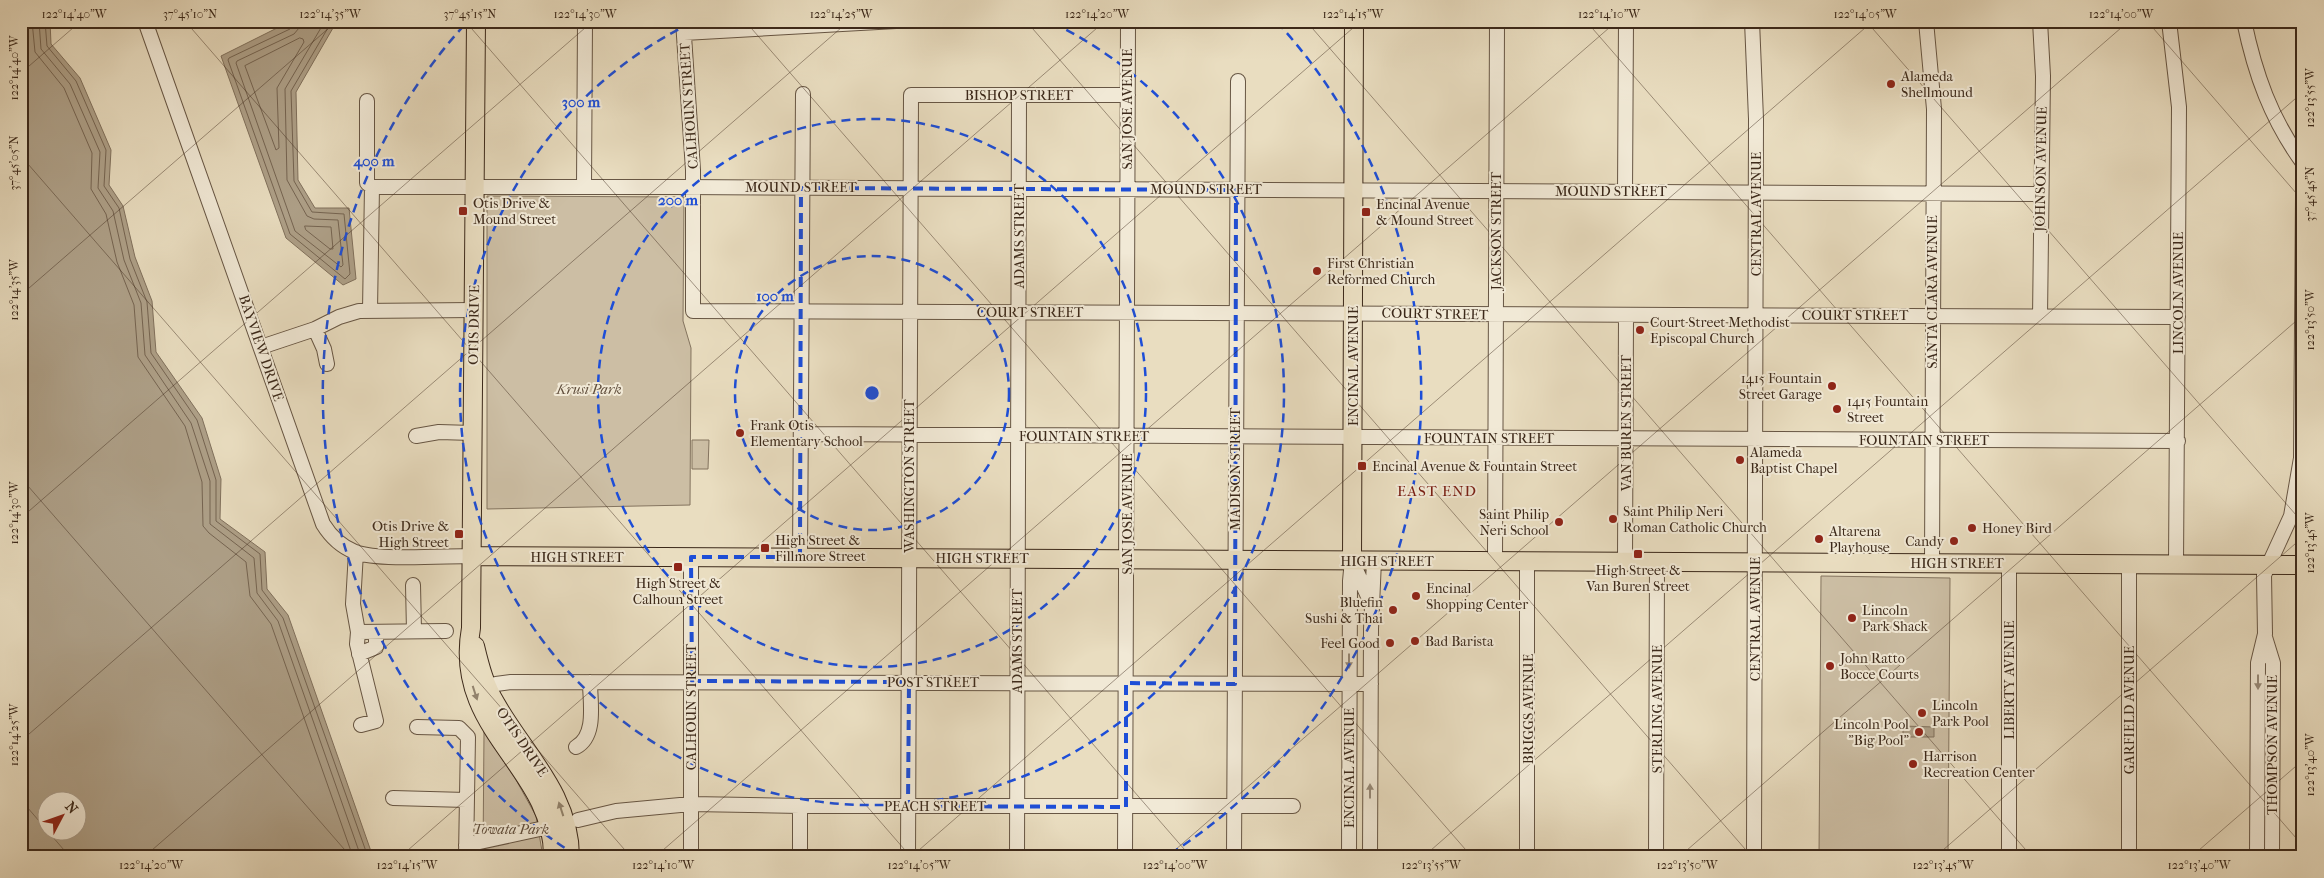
<svg xmlns="http://www.w3.org/2000/svg" width="2324" height="878" viewBox="0 0 2324 878" font-family="'IM FELL French Canon',serif">
<rect width="100%" height="100%" fill="#e9ddc0"/>
<filter id="stains"><feTurbulence type="fractalNoise" baseFrequency=".004" numOctaves="4"/><feColorMatrix values="0 0 0 0 .2 0 0 0 0 .09 0 0 0 0 .02 0 0 0 .5 -.17"/></filter>
<radialGradient id="worn" r=".72"><stop offset=".6" stop-color="#630" stop-opacity="0"/><stop offset="1" stop-color="#630" stop-opacity=".3"/></radialGradient>
<!-- green -->
<path fill="#ccbea4" stroke="#84745f" d="M487,196L684,197L683,321L691,348L690,505L487,509Z
M692,440H709L708,469H692Z
M1821,576L1950,578L1948,857H1819Z
M484,732L515,778L536,816L543,857H483Z"/>
<!-- water -->
<path fill="#aea088" stroke="#80705c" fill-rule="evenodd" d="M21,21H50L51,44L80,78L111,150L109,185L123,206L135,257L152,301L156,352L202,418L221,479L220,519L265,552L267,589L288,615L373,857H21ZM48,800H78V830H48Z
M291,21H337L296,92L298,180L315,208H349L356,279L343,285L286,238L221,56Z
M1903,726L1934,727V737H1903Z"/>
<g fill="none" stroke-linecap="round" stroke-linejoin="round">
<!-- shore -->
<path stroke="#756451" stroke-width="1" d="M32,21L35,52L64,88L92,153L91,189L106,214L117,262L134,305L138,357L185,426L202,482L203,526L209,533L246,562L250,596L271,624L353,857
M39,21L41,49L70,84L100,152L98,188L113,211L124,260L141,303L145,355L191,423L210,481V524L254,558L257,593L278,621L361,857
M45,21L47,46L76,81L106,150L104,186L119,208L130,259L147,302L151,353L197,420L216,480V521L260,554L262,590L283,618L368,857
M294,21L290,29L229,58L228,60L290,234L345,279L350,274L344,214L312,212L294,181L291,91L332,21
M300,21L299,28L294,34L237,61L236,63L295,231L341,267L343,265L338,220L314,219L307,216L287,180L285,89L325,21
M300,38L303,39L304,42L277,88L279,148L276,150L245,66Z
M305,226L331,227L333,249H330L306,230Z"/>
<defs>
<path id="minor" d="M145,21L323,524C331,537 340,546 355,552C379,561 443,556 472,556
M683,21L693,170V311L2178,317
M1752,21L1756,119L1754,857
M1926,21L1934,109L1932,563
M2169,21L2179,107L2176,564
M2244,21C2255,74 2271,119 2303,163
M2301,21L2303,22
M684,33L896,21
M367,101V183L372,187L370,310
M584,186L585,21
M372,187H683L2040,194
M1625,192L1626,21
M2040,317L2043,76L2040,21
M315,329L324,349L327,364
M261,347L315,329L339,317L359,311L474,310
M801,434L2178,441
M416,436L439,432L472,433
M356,552L353,604L358,632L357,644L376,721L361,725
M691,557V857
M800,557L803,94
M1352,561L1371,603
M1495,561L1497,21
M1625,561L1626,315
M2129,564V857
M413,585L414,631
M358,632L446,631
M2265,637L2273,663L2272,857
M359,654L376,647V633
M496,684L511,682L1371,684
M417,727L459,728L468,737L466,857
M576,747C597,736 590,702 590,682
M393,798L466,800
M800,806V857
M578,820L616,811L691,804L800,806H1293
M466,845L549,827
M908,857L911,95H1128
M1017,857L1019,95
M1125,857L1128,21
M1234,857L1238,81
M1349,857L1350,581L1352,560
M1370,857L1371,629L1374,560
M1527,857V561
M1656,857L1657,561
M2009,857V564
M2257,857L2258,663L2265,634L2264,575L2291,516L2301,458L2303,198"/>
<path id="major" d="M476,21L471,628C452,731 554,767 553,857
M472,556L2303,565
M1352,560L1354,21
M475,646C480,667 485,686 496,704C525,755 570,794 570,857"/>
</defs>
<!-- minor casing -->
<use href="#minor" stroke="#675644" stroke-width="16"/>
<!-- major casing -->
<use href="#major" stroke="#3c291a" stroke-width="20"/>
<!-- minor -->
<use href="#minor" stroke="#f1e9d6" stroke-width="14"/>
<!-- major -->
<use href="#major" stroke="#e9ddc0" stroke-width="18"/>
</g>
<!-- one-way arrows -->
<defs><path id="oneway-solid" d="M-6-.8H1V-3.2L6.5 0L1 3.2V.8H-6Z" transform="scale(1.25)"/></defs>
<g fill="#968978">
<use href="#oneway-solid" transform="translate(1349 661) rotate(90)"/>
<use href="#oneway-solid" transform="translate(2258 682) rotate(90)"/>
<use href="#oneway-solid" transform="translate(1370 791) rotate(-90)"/>
</g>
<g fill="#92836d">
<use href="#oneway-solid" transform="translate(475 693) rotate(72)"/>
<use href="#oneway-solid" transform="translate(561 809) rotate(-108)"/>
</g>
<!-- marked area -->
<path fill="none" stroke="#1d4ed8" stroke-width="4" stroke-dasharray="10 6" stroke-linejoin="round" d="M801,188L1236,190L1235,684L1126,683V807L908,806L909,682L692,681L691,557H800Z"/>
<!-- ticks -->
<path fill="none" stroke="#3c291a" stroke-width="1" stroke-opacity="0.45" d="M185,21L911,857M465,21L1191,857M745,21L1472,857M1026,21L1752,857M1306,21L2032,857M1586,21L2303,846M1866,21L2303,523M2147,21L2303,201M21,73L81,21M21,156L631,857M21,295L337,21M21,478L351,857M21,518L593,21M21,741L849,21M21,800L70,857M144,857L1105,21M400,857L1361,21M655,857L1617,21M911,857L1873,21M1167,857L2129,21M1423,857L2303,92M1679,857L2303,315M1935,857L2303,537M2191,857L2303,760"/>
<!-- distance rings -->
<g fill="none" stroke="#1d4ed8" stroke-width="2.5" stroke-dasharray="9 6">
<circle cx="872" cy="393" r="137"/>
<circle cx="872" cy="393" r="274"/>
<path d="M1053 23A412 412 0 1 1 691 23"/>
<path d="M577 856A549 549 0 0 1 467 22M1277 22A549 549 0 0 1 1167 856"/>
</g>
<!-- markers -->
<g fill="#8f2418" stroke="#f1e9d6" stroke-width="2">
<circle cx="1891" cy="84" r="5"/>
<rect x="458" y="206" width="10" height="10" rx="2.5"/>
<rect x="1361" y="207" width="10" height="10" rx="2.5"/>
<circle cx="1317" cy="271" r="5"/>
<circle cx="1640" cy="330" r="5"/>
<circle cx="1832" cy="386" r="5"/>
<circle cx="1837" cy="409" r="5"/>
<circle cx="740" cy="433" r="5"/>
<circle cx="1740" cy="460" r="5"/>
<rect x="1357" y="461" width="10" height="10" rx="2.5"/>
<circle cx="1613" cy="519" r="5"/>
<circle cx="1559" cy="522" r="5"/>
<circle cx="1972" cy="528" r="5"/>
<rect x="454" y="529" width="10" height="10" rx="2.5"/>
<circle cx="1819" cy="539" r="5"/>
<circle cx="1954" cy="541" r="5"/>
<rect x="760" y="543" width="10" height="10" rx="2.5"/>
<rect x="1633" y="549" width="10" height="10" rx="2.5"/>
<rect x="673" y="562" width="10" height="10" rx="2.5"/>
<circle cx="1416" cy="596" r="5"/>
<circle cx="1393" cy="610" r="5"/>
<circle cx="1852" cy="618" r="5"/>
<circle cx="1415" cy="641" r="5"/>
<circle cx="1390" cy="643" r="5"/>
<circle cx="1830" cy="666" r="5"/>
<circle cx="1922" cy="713" r="5"/>
<circle cx="1919" cy="732" r="5"/>
<circle cx="1913" cy="764" r="5"/>
</g>
<g text-anchor="middle" dominant-baseline="central" stroke-width="4" stroke-linejoin="round" paint-order="stroke">
<!-- poi labels -->
<g font-size="14" fill="#3c291a" stroke="#f1e9d6" text-anchor="start">
<text x="1901" y="76">Alameda<tspan x="1901" dy="16">Shellmound</tspan></text>
<text x="473" y="203">Otis Drive &amp;<tspan x="473" dy="16">Mound Street</tspan></text>
<text x="1376" y="204">Encinal Avenue<tspan x="1376" dy="16">&amp; Mound Street</tspan></text>
<text x="1327" y="263">First Christian<tspan x="1327" dy="16">Reformed Church</tspan></text>
<text x="1650" y="322">Court Street Methodist<tspan x="1650" dy="16">Episcopal Church</tspan></text>
<text x="1822" y="378" text-anchor="end">1415 Fountain<tspan x="1822" dy="16">Street Garage</tspan></text>
<text x="1847" y="401">1415 Fountain<tspan x="1847" dy="16">Street</tspan></text>
<text x="750" y="425">Frank Otis<tspan x="750" dy="16">Elementary School</tspan></text>
<text x="1750" y="452">Alameda<tspan x="1750" dy="16">Baptist Chapel</tspan></text>
<text x="1372" y="466">Encinal Avenue &amp; Fountain Street</text>
<text x="1623" y="511">Saint Philip Neri<tspan x="1623" dy="16">Roman Catholic Church</tspan></text>
<text x="1549" y="514" text-anchor="end">Saint Philip<tspan x="1549" dy="16">Neri School</tspan></text>
<text x="449" y="526" text-anchor="end">Otis Drive &amp;<tspan x="449" dy="16">High Street</tspan></text>
<text x="1982" y="528">Honey Bird</text>
<text x="1829" y="531">Altarena<tspan x="1829" dy="16">Playhouse</tspan></text>
<text x="775" y="540">High Street &amp;<tspan x="775" dy="16">Fillmore Street</tspan></text>
<text x="1944" y="541" text-anchor="end">Candy</text>
<text x="1638" y="570" text-anchor="middle">High Street &amp;<tspan x="1638" dy="16">Van Buren Street</tspan></text>
<text x="678" y="583" text-anchor="middle">High Street &amp;<tspan x="678" dy="16">Calhoun Street</tspan></text>
<text x="1426" y="588">Encinal<tspan x="1426" dy="16">Shopping Center</tspan></text>
<text x="1383" y="602" text-anchor="end">Bluefin<tspan x="1383" dy="16">Sushi &amp; Thai</tspan></text>
<text x="1862" y="610">Lincoln<tspan x="1862" dy="16">Park Shack</tspan></text>
<text x="1425" y="641">Bad Barista</text>
<text x="1380" y="643" text-anchor="end">Feel Good</text>
<text x="1840" y="658">John Ratto<tspan x="1840" dy="16">Bocce Courts</tspan></text>
<text x="1932" y="705">Lincoln<tspan x="1932" dy="16">Park Pool</tspan></text>
<text x="1909" y="724" text-anchor="end">Lincoln Pool<tspan x="1909" dy="16">"Big Pool"</tspan></text>
<text x="1923" y="756">Harrison<tspan x="1923" dy="16">Recreation Center</tspan></text>
</g>
<!-- street labels -->
<g font-size="14" fill="#3c291a" stroke="#f1e9d6">
<text x="1019" y="95">BISHOP STREET</text>
<text transform="translate(689 106) rotate(-94)">CALHOUN STREET</text>
<text transform="translate(1127 109) rotate(-90)">SAN JOSE AVENUE</text>
<text transform="translate(2041 169) rotate(-89)">JOHNSON AVENUE</text>
<text x="801" y="187">MOUND STREET</text>
<text x="1206" y="189">MOUND STREET</text>
<text x="1611" y="191">MOUND STREET</text>
<text transform="translate(1756 214) rotate(-90)">CENTRAL AVENUE</text>
<text transform="translate(1496 231) rotate(-90)">JACKSON STREET</text>
<text transform="translate(1019 236) rotate(-90)">ADAMS STREET</text>
<text transform="translate(1932 292) rotate(-90)">SANTA CLARA AVENUE</text>
<text transform="translate(2178 293) rotate(-90)">LINCOLN AVENUE</text>
<text x="1030" y="312">COURT STREET</text>
<text transform="translate(1435 314) rotate(1)">COURT STREET</text>
<text x="1855" y="315">COURT STREET</text>
<text transform="translate(474 325) rotate(-89)">OTIS DRIVE</text>
<text transform="translate(261 348) rotate(71)">BAYVIEW DRIVE</text>
<text transform="translate(1353 366) rotate(-90)">ENCINAL AVENUE</text>
<text transform="translate(1626 423) rotate(-90)">VAN BUREN STREET</text>
<text x="1084" y="436">FOUNTAIN STREET</text>
<text x="1489" y="438">FOUNTAIN STREET</text>
<text x="1924" y="440">FOUNTAIN STREET</text>
<text transform="translate(1235 469) rotate(-90)">MADISON STREET</text>
<text transform="translate(909 476) rotate(-90)">WASHINGTON STREET</text>
<text transform="translate(1127 514) rotate(-90)">SAN JOSE AVENUE</text>
<text x="577" y="557">HIGH STREET</text>
<text x="982" y="558">HIGH STREET</text>
<text x="1387" y="561">HIGH STREET</text>
<text x="1957" y="563">HIGH STREET</text>
<text transform="translate(1755 619) rotate(-90)">CENTRAL AVENUE</text>
<text transform="translate(1017 641) rotate(-90)">ADAMS STREET</text>
<text transform="translate(2009 680) rotate(-90)">LIBERTY AVENUE</text>
<text x="933" y="682">POST STREET</text>
<text transform="translate(691 707) rotate(-90)">CALHOUN STREET</text>
<text transform="translate(1528 709) rotate(-90)">BRIGGS AVENUE</text>
<text transform="translate(1657 709) rotate(-90)">STERLING AVENUE</text>
<text transform="translate(2129 710) rotate(-90)">GARFIELD AVENUE</text>
<text transform="translate(522 742) rotate(56)">OTIS DRIVE</text>
<text transform="translate(2272 745) rotate(-90)">THOMPSON AVENUE</text>
<text transform="translate(1349 768) rotate(-90)">ENCINAL AVENUE</text>
<text x="935" y="806">PEACH STREET</text>
</g>
<!-- park labels -->
<g font-size="14" font-style="italic" fill="#604e3c" stroke="#f1e9d6">
<text x="589" y="389">Krusi Park</text>
<text x="511" y="829">Towata Park</text>
</g>
<!-- neighbourhood labels -->
<g font-size="15" letter-spacing="1" fill="#7a1f14" stroke="#f1e9d6">
<text x="1437" y="491">EAST END</text>
</g>
</g>
<circle cx="872" cy="393" r="8" fill="#1d4ed8" stroke="#f1e9d6" stroke-width="2.5"/>
<g font-size="15" text-anchor="middle" font-weight="bold" fill="#1d4ed8" stroke="#f1e9d6" stroke-width="4" stroke-linejoin="round" paint-order="stroke">
<text x="581" y="107">300 m</text>
<text x="374" y="166">400 m</text>
<text x="678" y="205">200 m</text>
<text x="775" y="301">100 m</text>
</g>
<!-- margin -->
<rect width="2324" height="878" fill="none" stroke="#e9ddc0" stroke-width="55"/>
<!-- north arrow -->
<g transform="translate(62 816) rotate(49)"><circle r="24" fill="#f1e9d6" stroke="#a99c8b"/>
<path d="M0-4L9 19L0 12L-9 19Z" fill="#8f2418"/>
<text y="-8" font-size="14" font-weight="bold" text-anchor="middle" fill="#3c291a">N</text>
</g>
<rect x="28" y="28" width="2268" height="822" fill="none" stroke="#3c291a" stroke-width="2"/>
<g font-size="12" text-anchor="middle" fill="#3c291a">
<text x="74" y="18">122°14'40"W</text>
<text x="190" y="18">37°45'10"N</text>
<text x="330" y="18">122°14'35"W</text>
<text x="470" y="18">37°45'15"N</text>
<text x="585" y="18">122°14'30"W</text>
<text x="841" y="18">122°14'25"W</text>
<text x="1097" y="18">122°14'20"W</text>
<text x="1353" y="18">122°14'15"W</text>
<text x="1609" y="18">122°14'10"W</text>
<text x="1865" y="18">122°14'05"W</text>
<text x="2121" y="18">122°14'00"W</text>
<text transform="translate(14 68) rotate(-90)" y="4">122°14'40"W</text>
<text transform="translate(2310 98) rotate(-90)" y="4">122°13'55"W</text>
<text transform="translate(14 163) rotate(-90)" y="4">37°45'05"N</text>
<text transform="translate(2310 194) rotate(-90)" y="4">37°45'45"N</text>
<text transform="translate(14 290) rotate(-90)" y="4">122°14'35"W</text>
<text transform="translate(2310 320) rotate(-90)" y="4">122°13'50"W</text>
<text transform="translate(14 513) rotate(-90)" y="4">122°14'30"W</text>
<text transform="translate(2310 543) rotate(-90)" y="4">122°13'45"W</text>
<text transform="translate(14 735) rotate(-90)" y="4">122°14'25"W</text>
<text transform="translate(2310 765) rotate(-90)" y="4">122°13'40"W</text>
<text x="151" y="869">122°14'20"W</text>
<text x="407" y="869">122°14'15"W</text>
<text x="663" y="869">122°14'10"W</text>
<text x="919" y="869">122°14'05"W</text>
<text x="1175" y="869">122°14'00"W</text>
<text x="1431" y="869">122°13'55"W</text>
<text x="1687" y="869">122°13'50"W</text>
<text x="1943" y="869">122°13'45"W</text>
<text x="2199" y="869">122°13'40"W</text>
</g>
<rect width="100%" height="100%" filter="url(#stains)"/>
<rect width="100%" height="100%" fill="url(#worn)"/>
</svg>
